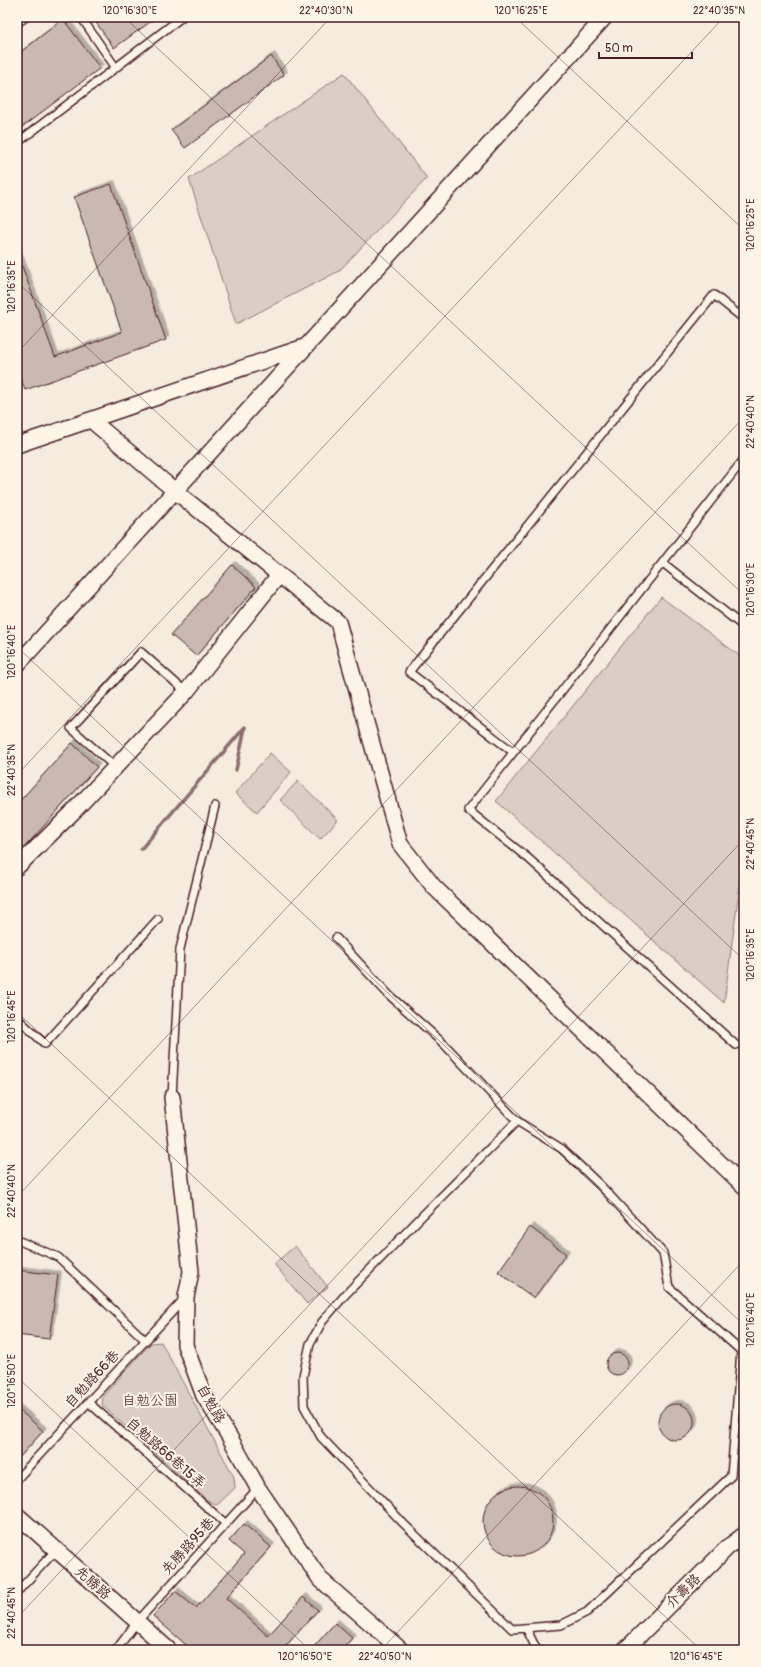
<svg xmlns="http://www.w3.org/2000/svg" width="761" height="1667" viewBox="0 0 761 1667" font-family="Pangolin,'LXGW WenKai TC',sans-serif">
<defs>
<filter id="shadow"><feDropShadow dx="3.5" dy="-3.5" stdDeviation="0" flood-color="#0004"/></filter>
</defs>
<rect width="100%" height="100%" fill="#f5ecde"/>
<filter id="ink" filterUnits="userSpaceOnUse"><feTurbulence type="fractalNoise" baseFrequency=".025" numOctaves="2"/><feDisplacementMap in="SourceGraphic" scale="8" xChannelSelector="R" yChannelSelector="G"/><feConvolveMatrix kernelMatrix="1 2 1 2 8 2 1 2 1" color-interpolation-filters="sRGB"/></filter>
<g filter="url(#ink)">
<!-- green -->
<path fill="#dbcec4" stroke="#927678" d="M344,73L427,178L339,271L236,324L189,179Z
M661,597L744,659V853L724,1003L496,801Z
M270,753L291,772L257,812L235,793Z
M298,781L338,820L320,839L280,800Z
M295,1246L328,1287L307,1304L274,1264Z
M161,1342L234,1477L235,1488L217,1505L207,1500L102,1405L103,1396L151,1343Z"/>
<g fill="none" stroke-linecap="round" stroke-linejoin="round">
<!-- stream -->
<path stroke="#8c6e70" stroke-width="3.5" d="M236,770L245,728
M141,849L245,727"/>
</g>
<!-- building -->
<path fill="#cab9b1" stroke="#4a1f2b" filter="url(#shadow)" d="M92,17H157L114,48Z
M63,19L100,68L17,131V55Z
M271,56L284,75L185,148L171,130Z
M111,184L166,340L25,390L17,367V255H18L55,357L122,332L74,197Z
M232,565L256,587L196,656L171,635Z
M72,743L97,767L23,849L17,844V804Z
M530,1227L566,1254L534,1298L498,1272Z
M17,1270L58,1275L49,1339L17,1335Z
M606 1364a11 11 0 1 1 22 0a11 11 0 1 1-22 0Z
M658 1422a18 18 0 1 1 36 0a18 18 0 1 1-36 0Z
M17,1408L43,1431L17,1460Z
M483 1521a35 35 0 1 1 70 0a35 35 0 1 1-70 0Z
M244,1524L271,1547L226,1598L268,1636L303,1597L318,1610L282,1650H192L153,1616L175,1591L196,1608L244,1554L229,1541Z
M335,1623L352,1638L342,1650H311Z"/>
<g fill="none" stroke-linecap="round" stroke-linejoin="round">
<defs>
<path id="lane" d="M81,17L116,68
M17,23L26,17
M17,143L182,17
M663,563L744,627
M513,752L409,672L714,295L744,319
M115,767L71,728L141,652L186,692
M336,938L389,995L444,1044L517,1121L562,1149L600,1185L663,1253L669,1287L741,1351L731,1476L587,1612L561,1625L512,1629L403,1523L321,1437L304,1406L303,1376L310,1344L322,1322L345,1295L423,1215L517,1121
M17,1018L45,1044L158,919
M736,1045L529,859L468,810L744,459
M172,1097L180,949L215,806
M17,1240L58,1257L146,1341
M88,1402L226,1524
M17,1479L184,1299
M17,1592L56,1550
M526,1628L537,1650
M116,1650L137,1622L258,1488"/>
<path id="street" d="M91,420L175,491L338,622L400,844L434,887L744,1186
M17,445L304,347
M17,665L605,17
M17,867L72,813L186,692L279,575
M172,1097L191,1272L186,1297L185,1345L204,1396L229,1436L258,1488L320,1579L401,1650
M17,1515L169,1650
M625,1650L728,1547L744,1535"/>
</defs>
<!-- lane casing -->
<use href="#lane" stroke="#4a1f2b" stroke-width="10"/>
<!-- street casing -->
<use href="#street" stroke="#4a1f2b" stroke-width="18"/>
<!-- lane -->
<use href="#lane" stroke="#fcf5e5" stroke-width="7"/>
<!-- street -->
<use href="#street" stroke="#fcf5e5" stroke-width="15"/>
</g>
</g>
<!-- ticks -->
<path fill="none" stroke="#4a1f2b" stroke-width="1" stroke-opacity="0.45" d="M124,17L744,595M515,17L744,230M17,282L744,960M17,353L331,17M17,647L744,1325M17,775L724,17M17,1012L701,1650M17,1197L744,417M17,1377L310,1650M17,1618L744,839M381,1650L744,1260"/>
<g text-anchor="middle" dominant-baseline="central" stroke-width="4" stroke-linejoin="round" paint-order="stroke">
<!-- street labels -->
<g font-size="14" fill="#4a1f2b" stroke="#fcf5e5">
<text transform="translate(92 1379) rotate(-47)">自勉路66巷</text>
<text transform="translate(211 1404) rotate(61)">自勉路</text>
<text transform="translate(166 1453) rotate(41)">自勉路66巷15弄</text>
<text transform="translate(188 1546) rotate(-48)">先勝路95巷</text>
<text transform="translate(93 1583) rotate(41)">先勝路</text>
<text transform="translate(683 1591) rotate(-45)">介壽路</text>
</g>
<!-- park labels -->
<g font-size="14" fill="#6e4b51" stroke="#fcf5e5">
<text x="150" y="1400">自勉公園</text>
</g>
</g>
<!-- margin -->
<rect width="761" height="1667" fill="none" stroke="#fcf5e5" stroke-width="44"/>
<!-- scale -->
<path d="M599 52v6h93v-6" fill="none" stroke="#4a1f2b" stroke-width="2"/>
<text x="605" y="52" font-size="12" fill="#4a1f2b" stroke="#fcf5e5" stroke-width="3" paint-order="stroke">50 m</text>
<rect x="22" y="22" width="717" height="1623" fill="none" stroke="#4a1f2b" stroke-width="1.5"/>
<g font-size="10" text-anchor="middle" fill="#4a1f2b">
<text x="130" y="14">120°16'30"E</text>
<text x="326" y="14">22°40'30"N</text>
<text x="521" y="14">120°16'25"E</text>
<text x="719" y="14">22°40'35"N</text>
<text transform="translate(750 225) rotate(-90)" y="4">120°16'25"E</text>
<text transform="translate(11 287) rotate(-90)" y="4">120°16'35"E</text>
<text transform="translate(750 422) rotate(-90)" y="4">22°40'40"N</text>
<text transform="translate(750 590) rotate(-90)" y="4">120°16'30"E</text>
<text transform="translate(11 652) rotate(-90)" y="4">120°16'40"E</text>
<text transform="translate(11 770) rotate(-90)" y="4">22°40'35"N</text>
<text transform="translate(750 844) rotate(-90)" y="4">22°40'45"N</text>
<text transform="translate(750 955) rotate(-90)" y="4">120°16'35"E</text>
<text transform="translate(11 1017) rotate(-90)" y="4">120°16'45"E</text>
<text transform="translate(11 1191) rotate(-90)" y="4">22°40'40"N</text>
<text transform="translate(750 1320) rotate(-90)" y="4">120°16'40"E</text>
<text transform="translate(11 1381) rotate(-90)" y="4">120°16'50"E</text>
<text transform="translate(11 1613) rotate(-90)" y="4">22°40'45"N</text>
<text x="305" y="1660">120°16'50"E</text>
<text x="385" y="1660">22°40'50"N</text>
<text x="696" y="1660">120°16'45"E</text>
</g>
</svg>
